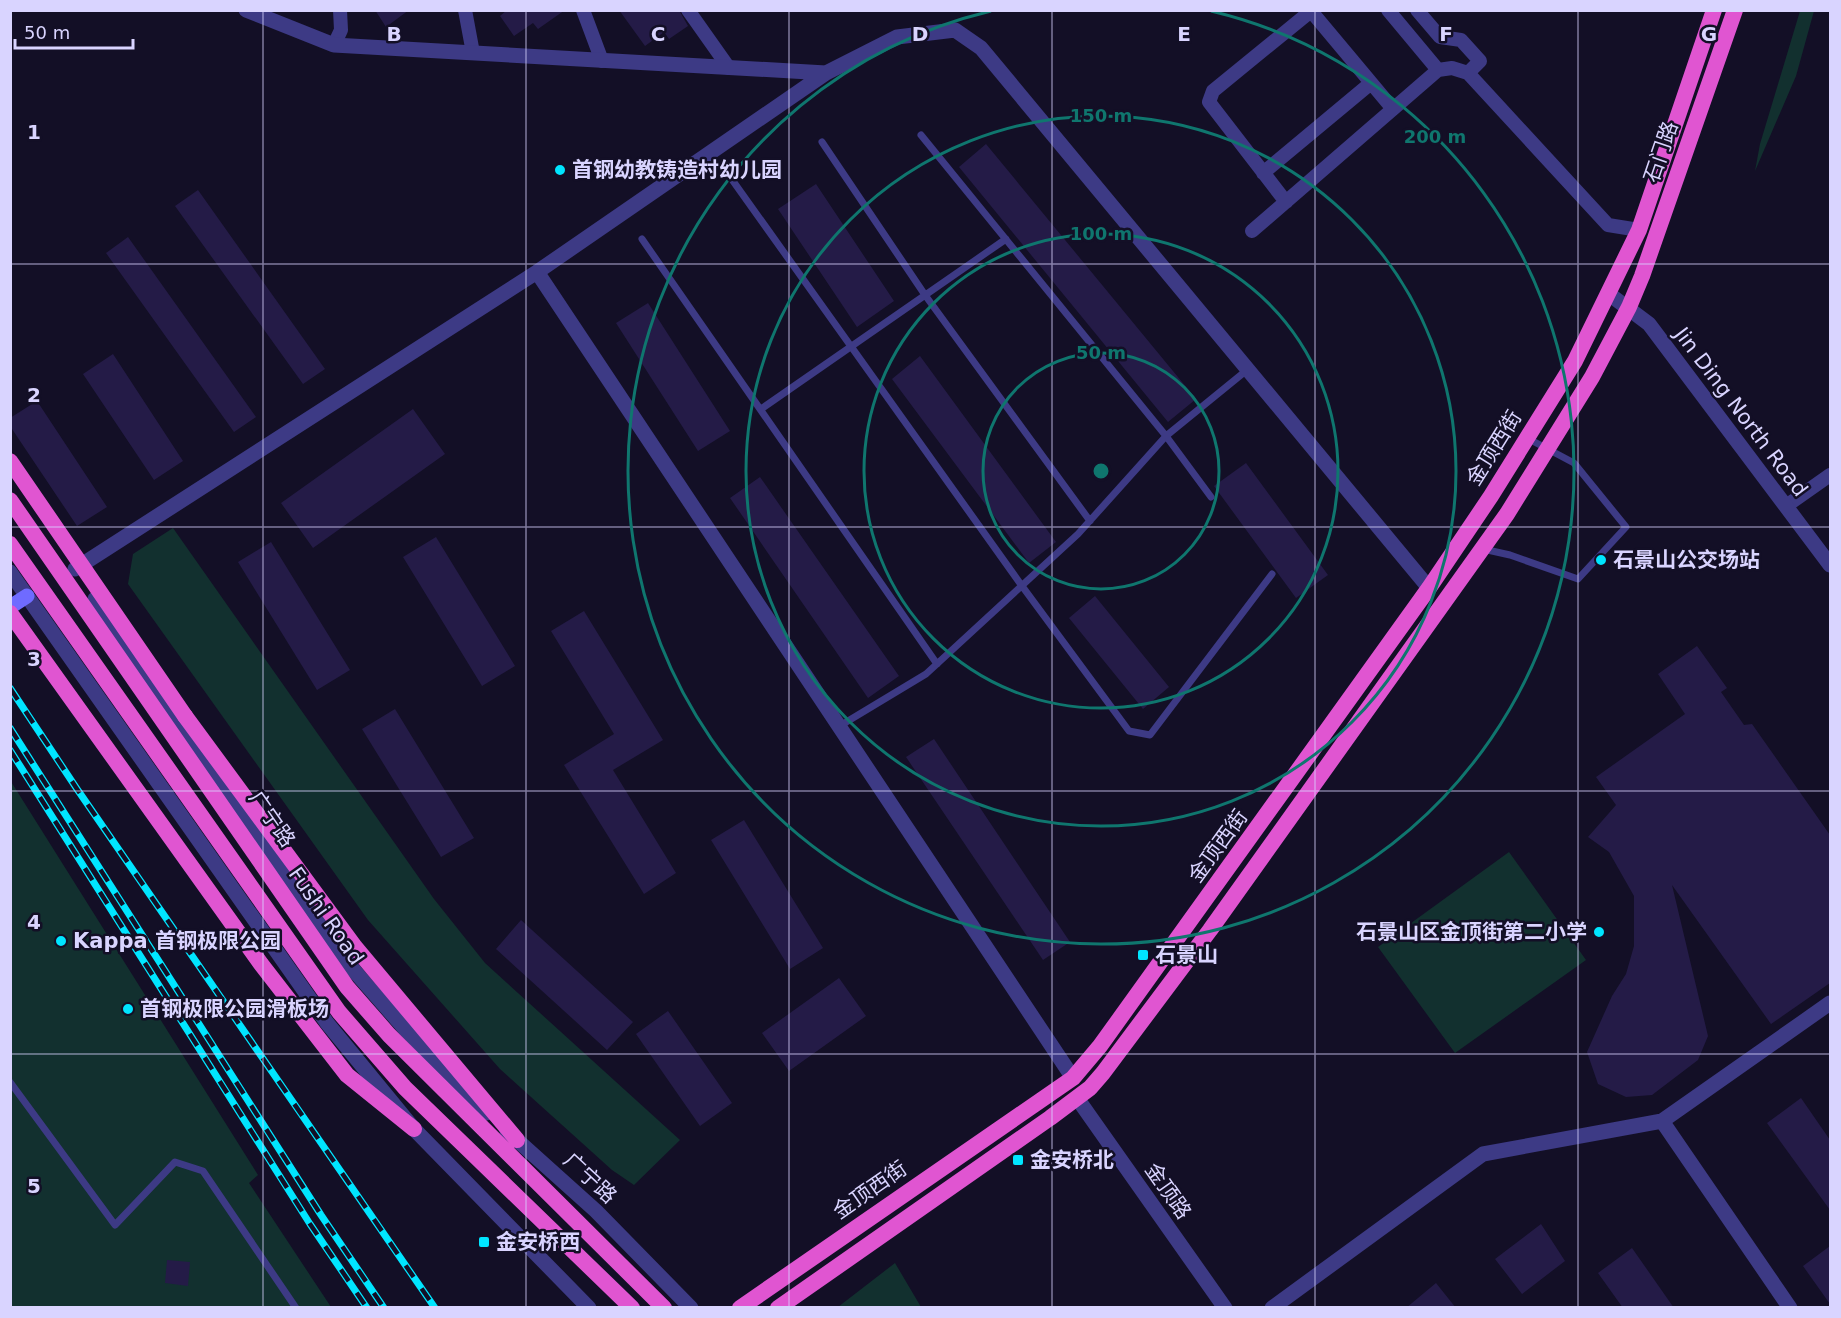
<svg xmlns="http://www.w3.org/2000/svg" width="1841" height="1318" viewBox="0 0 1841 1318" font-family="'DejaVu Sans','Noto Sans SC',sans-serif">
<rect width="100%" height="100%" fill="#130f26"/>
<!-- green -->
<path fill="#12302f" d="M1800,11H1814L1796,76L1755,171L1760,144Z
M173,528L434,899L485,963L680,1140L634,1185L612,1170L500,1069L368,920L128,584L133,554Z
M10,780L258,1175L249,1183L331,1307H11Z
M1509,852L1586,960L1455,1053L1378,947Z
M895,1263L921,1307H838Z"/>
<!-- building -->
<path fill="#241b47" d="M375,10H409L386,27Z
M507,10H565L538,29L533,23L514,36L500,16Z
M619,10H679L688,26L669,39L664,32L645,46Z
M986,144L1196,399L1168,422L959,167Z
M816,184L894,301L857,327L778,209Z
M198,190L325,369L303,384L175,206Z
M128,237L256,417L234,432L106,253Z
M648,303L730,431L698,451L616,323Z
M113,354L183,461L154,480L83,374Z
M920,356L1056,542L1029,563L892,379Z
M37,401L107,507L77,526L10,426V418Z
M413,409L445,454L313,548L281,503Z
M1246,463L1328,575L1296,598L1214,486Z
M760,477L899,676L868,698L730,498Z
M436,537L515,666L482,686L403,557Z
M271,542L350,670L317,690L238,562Z
M1095,596L1169,687L1143,709L1069,618Z
M584,611L663,740L613,770L676,873L644,894L564,765L614,734L551,631Z
M1697,646L1727,688L1721,692L1744,725L1752,724L1830,835V983L1771,1024L1672,885L1708,1036L1698,1060L1652,1095L1626,1097L1598,1084L1587,1052L1612,996L1626,974L1634,946V896L1609,852L1588,837L1616,805L1596,777L1685,714L1658,674Z
M395,709L474,838L441,857L362,729Z
M934,739L1070,942L1043,960L906,757Z
M744,820L823,948L790,969L711,840Z
M521,920L633,1022L607,1050L496,949Z
M839,978L866,1016L789,1071L762,1033Z
M668,1011L732,1103L700,1126L636,1034Z
M1801,1098L1830,1140V1210L1767,1123Z
M1541,1224L1565,1261L1522,1294L1495,1259Z
M1830,1246V1304L1803,1266Z
M1632,1248L1674,1308H1623L1598,1273Z
M167,1260L190,1262L188,1286L165,1283Z
M1436,1283L1456,1308H1406Z"/>
<g fill="none" stroke-linecap="round" stroke-linejoin="round">
<!-- service -->
<path stroke="#3d3a85" stroke-width="7" d="M921,135L1166,436L1211,497
M822,142L925,295L1090,521
M733,181L1022,586L1129,731L1150,735L1272,574
M642,239L937,664
M761,409L1006,239
M1483,549L1510,555L1578,579L1626,527L1574,463L1527,438
M838,727L926,674L1078,534L1166,436L1247,370
M10,1082L115,1225L175,1162L203,1171L296,1308"/>
<!-- minor -->
<path stroke="#3d3a85" stroke-width="14" d="M465,10L473,53
M583,10L602,61
M688,10L729,68
M1388,10L1438,70
M1417,10L1440,37L1461,40L1480,61L1468,73
M334,45L341,30L340,10
M1263,173L1371,83
M1286,202L1209,102L1213,91L1311,11L1393,109
M1252,231L1438,70L1452,68L1468,73L1608,225L1639,230
M1786,506L1830,475"/>
<!-- tertiary -->
<path stroke="#3d3a85" stroke-width="15" d="M246,10L334,45L826,73L897,37L955,30L981,48L1429,588
M537,272L1073,1078
M1609,294L1649,324L1830,565
M75,569L537,272L826,73
M10,572L327,1023L414,1129L589,1308
M95,599L351,967L406,1030L487,1113
M1077,1098L1225,1308
M1662,1121L1790,1308
M507,1131L596,1211L691,1308
M1272,1308L1483,1154L1662,1121L1830,1003"/>
<!-- secondary -->
<path stroke="#6f6bff" stroke-width="15" d="M10,607L27,596"/>
<!-- trunk -->
<path stroke="#e055d1" stroke-width="16" d="M10,500L347,987L389,1035L664,1308
M10,544L339,1012L405,1088L632,1308
M10,613L261,964L347,1075L414,1129
M185,716L355,947L517,1140
M740,1308L1073,1078L1100,1046L1429,588L1491,496L1575,361L1639,230L1714,10
M778,1308L1050,1118L1090,1088L1103,1073L1210,930L1507,514L1592,377L1629,307L1642,276L1735,10"/>
<defs>
<path id="rail" d="M10,688L77,789L435,1308
M10,728L321,1215L384,1308
M10,750L310,1224L367,1308"/>
</defs>
<!-- rail casing -->
<use href="#rail" stroke="#00e5ff" stroke-width="7"/>
<!-- rail -->
<use href="#rail" stroke="#130f26" stroke-width="4.5" stroke-dasharray="14" stroke-linecap="butt"/>
<!-- trunk-bridge -->
<path stroke="#e055d1" stroke-width="16" d="M10,461L185,716"/>
</g>
<!-- grid -->
<path fill="none" stroke="#d9d4ff" stroke-width="1.5" stroke-opacity="0.55" d="M263,10V1308M526,10V1308M789,10V1308M1052,10V1308M1315,10V1308M1578,10V1308M10,264H1830M10,527H1830M10,791H1830M10,1054H1830"/>
<!-- distance rings -->
<g fill="none" stroke="#0f766e" stroke-width="3">
<circle cx="1101" cy="471" r="118"/>
<circle cx="1101" cy="471" r="237"/>
<circle cx="1101" cy="471" r="355"/>
<path d="M1211 11A473 473 0 1 1 991 11"/>
</g>
<!-- markers -->
<g fill="#00e5ff" stroke="#130f26" stroke-width="2">
<circle cx="560" cy="170" r="6"/>
<circle cx="1601" cy="560" r="6"/>
<circle cx="1599" cy="932" r="6"/>
<circle cx="61" cy="941" r="6"/>
<rect x="1137" y="949" width="12" height="12" rx="3"/>
<circle cx="128" cy="1009" r="6"/>
<rect x="1012" y="1154" width="12" height="12" rx="3"/>
<rect x="478" y="1236" width="12" height="12" rx="3"/>
</g>
<g text-anchor="middle" dominant-baseline="central" stroke-width="5" stroke-linejoin="round" paint-order="stroke">
<!-- street labels -->
<g font-size="21" fill="#d9d4ff" stroke="#130f26">
<text transform="translate(1661 152) rotate(-71)">石门路</text>
<text transform="translate(1741 412) rotate(53)">Jin Ding North Road</text>
<text transform="translate(1494 448) rotate(-58)">金顶西街</text>
<text transform="translate(272 819) rotate(55)">广宁路</text>
<text transform="translate(1218 846) rotate(-54)">金顶西街</text>
<text transform="translate(326 916) rotate(55)">Fushi Road</text>
<text transform="translate(590 1178) rotate(43)">广宁路</text>
<text transform="translate(870 1190) rotate(-35)">金顶西街</text>
<text transform="translate(1168 1191) rotate(55)">金顶路</text>
</g>
<!-- poi labels -->
<g font-size="21" font-weight="bold" fill="#d9d4ff" stroke="#130f26" text-anchor="start">
<text x="572" y="170">首钢幼教铸造村幼儿园</text>
<text x="1613" y="560">石景山公交场站</text>
<text x="1587" y="932" text-anchor="end">石景山区金顶街第二小学</text>
<text x="73" y="941">Kappa 首钢极限公园</text>
<text x="1155" y="955">石景山</text>
<text x="140" y="1009">首钢极限公园滑板场</text>
<text x="1030" y="1160">金安桥北</text>
<text x="496" y="1242">金安桥西</text>
</g>
</g>
<g font-size="20" text-anchor="middle" font-weight="bold" fill="#d9d4ff" stroke="#130f26" stroke-width="5" stroke-linejoin="round" paint-order="stroke">
<text x="394" y="41">B</text>
<text x="658" y="41">C</text>
<text x="920" y="41">D</text>
<text x="1184" y="41">E</text>
<text x="1446" y="41">F</text>
<text x="1709" y="41">G</text>
<text x="34" y="139">1</text>
<text x="34" y="402">2</text>
<text x="34" y="666">3</text>
<text x="34" y="929">4</text>
<text x="34" y="1193">5</text>
</g>
<circle cx="1101" cy="471" r="9" fill="#0f766e" stroke="#130f26" stroke-width="3"/>
<g font-size="18" text-anchor="middle" font-weight="bold" fill="#0f766e" stroke="#130f26" stroke-width="5" stroke-linejoin="round" paint-order="stroke">
<text x="1101" y="122">150 m</text>
<text x="1435" y="143">200 m</text>
<text x="1101" y="240">100 m</text>
<text x="1101" y="359">50 m</text>
</g>
<!-- border -->
<rect width="1841" height="1318" fill="none" stroke="#d9d4ff" stroke-width="24"/>
<!-- scale -->
<path d="M15 39v9h118v-9" fill="none" stroke="#d9d4ff" stroke-width="3"/>
<text x="24" y="39" font-size="18" fill="#d9d4ff" stroke="#130f26" stroke-width="4.5" paint-order="stroke">50 m</text>
</svg>
